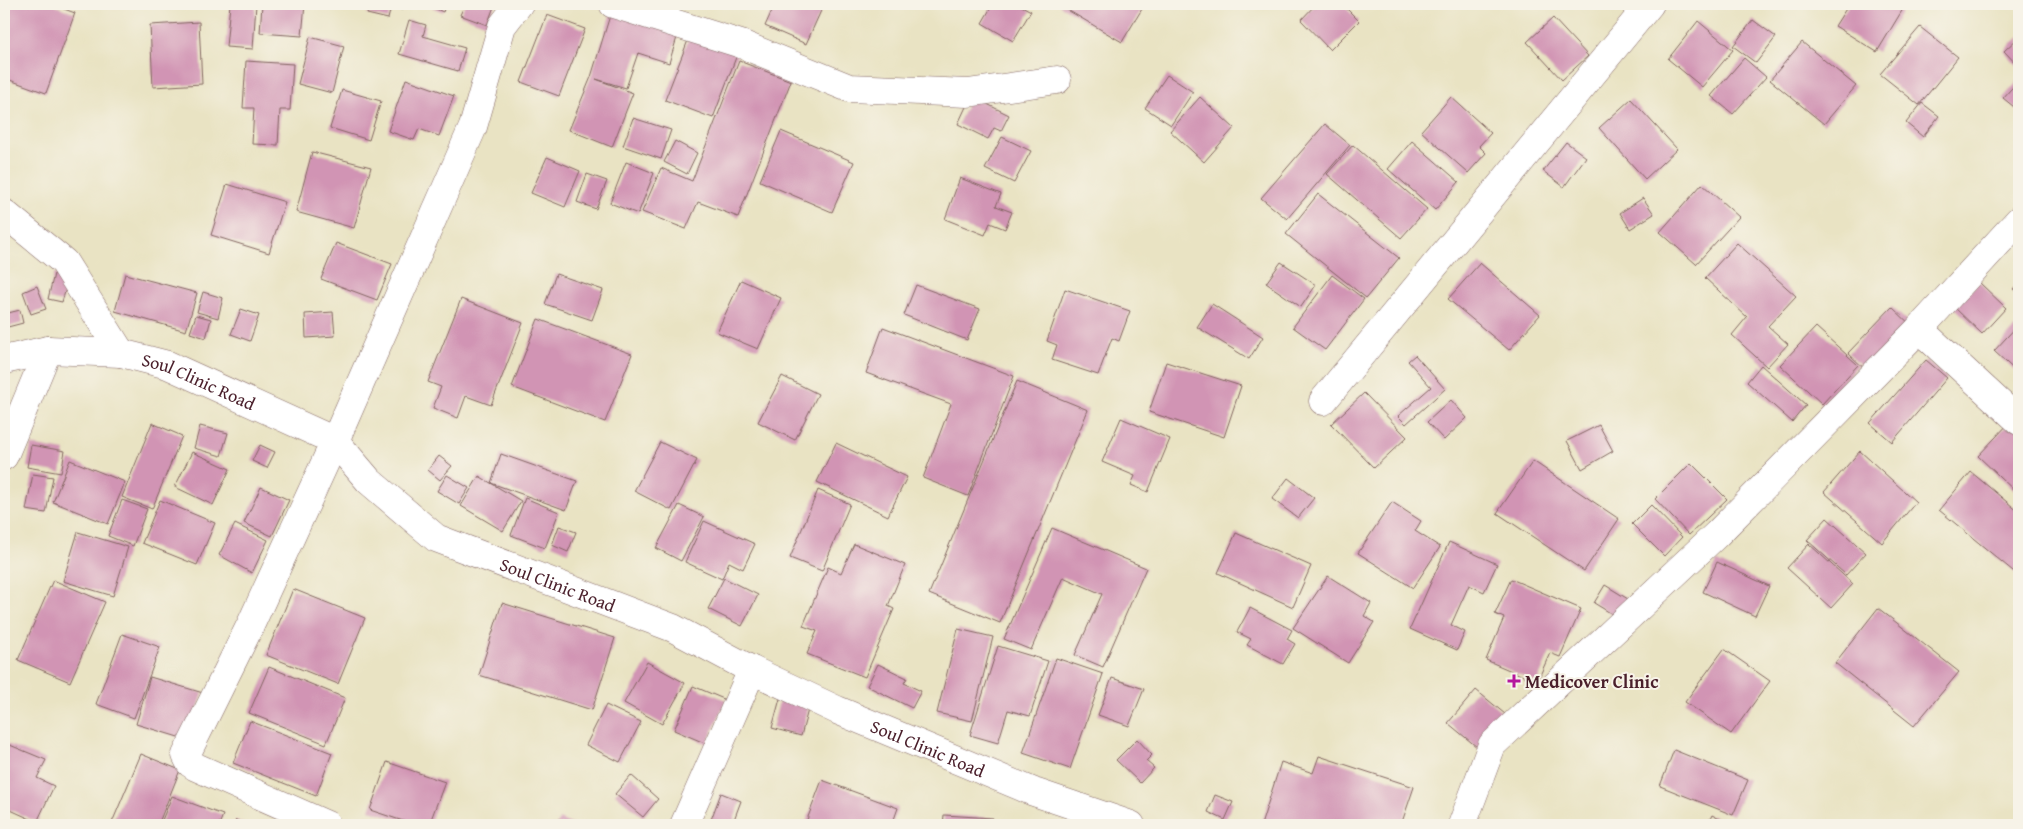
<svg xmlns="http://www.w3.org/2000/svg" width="2023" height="829" viewBox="0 0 2023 829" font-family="'Gentium Book Plus',serif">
<rect width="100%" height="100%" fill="#f7f3e8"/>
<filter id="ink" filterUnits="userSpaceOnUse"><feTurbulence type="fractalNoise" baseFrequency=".02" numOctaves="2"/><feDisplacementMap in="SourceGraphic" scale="10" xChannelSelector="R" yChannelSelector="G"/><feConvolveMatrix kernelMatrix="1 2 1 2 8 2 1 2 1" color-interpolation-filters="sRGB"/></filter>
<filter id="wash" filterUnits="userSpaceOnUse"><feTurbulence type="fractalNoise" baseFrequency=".0096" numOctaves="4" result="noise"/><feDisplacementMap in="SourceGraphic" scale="20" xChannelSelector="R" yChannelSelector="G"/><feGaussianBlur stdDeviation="1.12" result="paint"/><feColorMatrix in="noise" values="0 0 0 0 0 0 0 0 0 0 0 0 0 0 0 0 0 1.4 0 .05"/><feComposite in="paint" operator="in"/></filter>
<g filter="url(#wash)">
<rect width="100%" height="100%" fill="#e9e3c3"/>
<g id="blocks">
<!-- building -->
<path fill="#d194b4" d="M4,4H57L56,6L75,13L46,93L4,78Z
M230,4H256L253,49L226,47Z
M262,4H305L302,36L260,33Z
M370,4H404L402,10L391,7L388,19L367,14Z
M425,4H446L443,12Z
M465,4H495L487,25L460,15Z
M775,4H824L806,44L765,26Z
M993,4H1018L1031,11L1013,41L982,23Z
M1060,4H1145L1122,42L1059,5Z
M1316,4H1342L1359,21L1330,50L1301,20Z
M1849,4H1906L1877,52L1835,26Z
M612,9L679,31L669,63L638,53L626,88L596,79L633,93L612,147L569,130L591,77Z
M547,15L585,29L559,96L521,82Z
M1553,18L1588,56L1562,80L1527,42Z
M409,20L426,25L423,36L465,48L458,71L399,54Z
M1753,20L1776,37L1756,63L1733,46Z
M1698,21L1733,50L1702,87L1668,59Z
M199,22L202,84L153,87L150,25Z
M1920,27L1958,57L1919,105L1880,74Z
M690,35L738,52L713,118L665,100Z
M310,37L344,46L332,93L298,84Z
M2019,37V67L2004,51Z
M1802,42L1856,86L1824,124L1770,80Z
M1744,58L1766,77L1733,114L1711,96Z
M246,61L293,64L290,110H280L278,145L252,144L254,108H243Z
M739,61L791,81L738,217L698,202L686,229L642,212L661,168L692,181Z
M1167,75L1193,92L1171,125L1145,108Z
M406,79L454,96L439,136L419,129L414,140L388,131Z
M2019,80V111L2003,98Z
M342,90L381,101L369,140L330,128Z
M971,96L1009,115L1001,131L994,128L988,139L958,124Z
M1200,97L1234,128L1204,162L1170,131Z
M1451,97L1491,133L1479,146L1486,153L1468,173L1421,131Z
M1631,99L1677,149L1645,179L1599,128Z
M1922,103L1939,116L1923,137L1906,123Z
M633,118L671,130L661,159L623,146Z
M1325,124L1350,145L1287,219L1261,198Z
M781,131L854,162L832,212L760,181Z
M1002,137L1031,151L1014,183L985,169Z
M675,141L697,153L687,174L664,162Z
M1412,141L1459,182L1435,210L1388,169Z
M1566,142L1586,157L1564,187L1543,171Z
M1353,145L1427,209L1401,238L1327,174Z
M312,152L371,167L354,228L296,212Z
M547,157L580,171L565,207L531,193Z
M626,162L654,173L638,214L610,203Z
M587,174L607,181L596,209L577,202Z
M960,178L1001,194L996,206L1012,212L1005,229L990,223L985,235L945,219Z
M227,184L285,202L269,253L211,235Z
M1702,184L1739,217L1696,264L1660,232Z
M1318,194L1399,258L1366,298L1286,234Z
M1643,198L1654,214L1630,229L1620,213Z
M336,243L392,264L377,300L321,279Z
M1737,243L1796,296L1768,326L1788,344L1767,367L1732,335L1747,317L1705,278Z
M1281,262L1316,285L1301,307L1266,283Z
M1480,263L1540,315L1509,350L1448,299Z
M54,274L69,278L62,302L48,299Z
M125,274L197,293L186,331L115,311Z
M556,274L603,290L592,320L545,304Z
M1332,275L1364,299L1325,350L1293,327Z
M741,280L781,298L758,349L717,332Z
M1979,282L2006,308L1982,334L1954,307Z
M2019,282V294L2013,289Z
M916,285L980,309L967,340L904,315Z
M37,286L46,309L31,314L23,292Z
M1065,289L1130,311L1119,341L1112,338L1098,375L1052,360L1057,345L1047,341Z
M203,292L223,298L218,318L197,312Z
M461,299L523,323L491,405L466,396L458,418L433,408L441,387L428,382Z
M1212,304L1263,337L1249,359L1197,327Z
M1892,307L1914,328L1870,374L1848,353Z
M241,309L259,315L250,341L231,334Z
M20,310L23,323L4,328V314Z
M333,312L335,336L306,338L305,314Z
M196,315L211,319L206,338L190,333Z
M538,319L632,354L605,422L512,387Z
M2019,324V374L1994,351Z
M883,327L1014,376L968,496L923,478L951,404L866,373Z
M1816,327L1858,365L1822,404L1780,365Z
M1415,355L1445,389L1406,424L1398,416L1431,387L1408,361Z
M1926,360L1947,378L1892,442L1870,423Z
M1166,362L1241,386L1224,437L1149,412Z
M1761,365L1806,405L1792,422L1747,382Z
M782,376L818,394L795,440L758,422Z
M1017,381L1088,410L1000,623L929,594Z
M1364,393L1407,437L1374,468L1331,424Z
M1451,400L1467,418L1444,440L1427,422Z
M1121,418L1170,439L1148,492L1131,485L1135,476L1102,462Z
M2011,421L2019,430V495L1978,456Z
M152,423L182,436L152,509L122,497Z
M1599,425L1613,451L1582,469L1567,441Z
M200,426L228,433L221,456L194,448Z
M660,442L697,460L671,510L634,491Z
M836,443L907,477L888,516L817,482Z
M31,445L65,451L61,473L27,467Z
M260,445L275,452L267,468L252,461Z
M1860,451L1916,502L1882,543L1824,492Z
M192,452L230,469L213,505L175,487Z
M501,454L577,481L566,510L491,483Z
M439,456L452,466L440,480L428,470Z
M70,460L125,482L108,524L53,502Z
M1533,461L1619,519L1584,571L1497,513Z
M1691,463L1727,499L1689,535L1655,499Z
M1971,472L2019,512V576L1939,510Z
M33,474L53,477L46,513L26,510Z
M447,475L469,488L459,504L437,491Z
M479,476L521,501L503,531L461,506Z
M1288,478L1314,498L1298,518L1272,499Z
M261,487L289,500L272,536L244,523Z
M818,490L850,504L822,571L790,558Z
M525,498L559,512L545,548L511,535Z
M122,500L147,509L133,546L108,536Z
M160,500L215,523L197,565L142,543Z
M1392,502L1421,521L1415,531L1440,547L1413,588L1358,553Z
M679,505L704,517L681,561L656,548Z
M1651,505L1682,537L1664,556L1632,524Z
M1827,518L1866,553L1846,575L1807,540Z
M704,521L755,544L743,569L729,562L722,579L685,562Z
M235,524L268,540L252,573L219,555Z
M559,526L576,532L568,552L552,545Z
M1052,528L1146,568L1103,667L1075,655L1102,594L1063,577L1031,650L1004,639Z
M78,532L128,547L113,596L63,581Z
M1236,533L1311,566L1293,607L1218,573Z
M1449,542L1497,564L1484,592L1469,585L1451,625L1465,632L1457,650L1410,629Z
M854,544L905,565L888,606L894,609L865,677L807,654L817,631L803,626L828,567L841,573Z
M1809,544L1853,584L1831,608L1787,568Z
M1717,562L1769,586L1755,616L1703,592Z
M1328,576L1371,603L1364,616L1374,622L1348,663L1293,628Z
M724,578L758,595L742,626L708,609Z
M1511,579L1581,609L1560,657L1550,653L1537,682L1486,660L1504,618L1495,614Z
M53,580L105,602L70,682L18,660Z
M1605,585L1628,599L1617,617L1594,603Z
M293,589L365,618L338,684L266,655Z
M502,603L615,638L592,710L479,675Z
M1250,608L1292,630L1287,639L1295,644L1283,664L1247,645L1251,639L1237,632Z
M1878,608L1959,672L1914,726L1835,663Z
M958,629L993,637L972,721L937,713Z
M122,634L160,647L134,718L96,704Z
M998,646L1048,661L1030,716L1008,710L998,743L970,735Z
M1724,649L1770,681L1731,734L1685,702Z
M1056,658L1103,674L1070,769L1023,753Z
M647,662L685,683L662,724L624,703Z
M878,664L907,678L904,683L921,691L912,708L867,686Z
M269,667L345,698L326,744L249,713Z
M150,677L203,693L188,740L136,724Z
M1112,678L1144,689L1129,726L1098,715Z
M693,686L726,700L707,744L674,730Z
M1476,690L1511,719L1483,752L1448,723Z
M781,695L810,702L801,736L772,728Z
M606,705L641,722L620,762L586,745Z
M250,721L332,753L316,796L233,763Z
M1137,739L1152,755L1146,761L1154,768L1140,783L1116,760Z
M5,743L46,760L37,778L54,786L37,822L4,807Z
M1674,750L1748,780L1733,815L1660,786Z
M141,754L180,770L158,825H111Z
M1319,756L1414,787L1401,825H1261L1281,762L1313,773Z
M387,762L445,782L429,825H415L370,810Z
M631,775L658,799L643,817L615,794Z
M822,780L898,808L892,825H805Z
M721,793L741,801L732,825H709Z
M1215,795L1233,802L1225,820L1208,812Z
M172,796L223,815L219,825H160Z
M944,815L993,818L992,825H943Z
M1712,815L1731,825H1707Z
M559,819L573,825H557Z
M236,820L246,825H234Z"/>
</g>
</g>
<g filter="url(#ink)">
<use href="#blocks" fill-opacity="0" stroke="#826460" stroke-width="1"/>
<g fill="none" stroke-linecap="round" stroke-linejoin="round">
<defs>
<g id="street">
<path d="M613,4L741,44L849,88L968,93L1057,80"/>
<path d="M4,213L64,262L121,353"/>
<path d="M1919,329L2019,421"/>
<path id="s1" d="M4,360L48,350L121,353L168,365L335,441L369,481L436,538L673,628L752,670L837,710L1034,792L1131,825"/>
<path d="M1323,401L1650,4"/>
<path d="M4,456L48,350"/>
<path d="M327,825L196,767L190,763L186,755L250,626L335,441L473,127L502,26L519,4"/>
<path d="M684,825L752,670"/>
<path d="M1462,825L1492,745L1717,534L1919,329L2019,220"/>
</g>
</defs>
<!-- street casing -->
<use href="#street" stroke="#826460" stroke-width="29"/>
<!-- street -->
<use href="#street" stroke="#fff" stroke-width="28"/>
</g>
</g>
<!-- markers -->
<path fill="#b5179e" stroke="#f7f3e8" stroke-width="2" d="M1511.5 673.5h5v5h5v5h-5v5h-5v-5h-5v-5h5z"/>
<g text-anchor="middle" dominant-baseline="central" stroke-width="4" stroke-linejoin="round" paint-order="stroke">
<!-- street labels -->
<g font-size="18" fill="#4a1f2b" stroke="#f7f3e8">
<text stroke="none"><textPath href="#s1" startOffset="201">Soul Clinic Road</textPath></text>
<text stroke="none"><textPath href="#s1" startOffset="621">Soul Clinic Road</textPath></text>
<text stroke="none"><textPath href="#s1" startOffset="1026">Soul Clinic Road</textPath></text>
</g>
<!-- poi labels -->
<g font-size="18" font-weight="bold" fill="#4a1f2b" stroke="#f7f3e8" text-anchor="start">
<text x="1525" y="681">Medicover Clinic</text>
</g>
</g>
<!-- margin -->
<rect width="2023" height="829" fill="none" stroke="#f7f3e8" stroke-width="20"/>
</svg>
